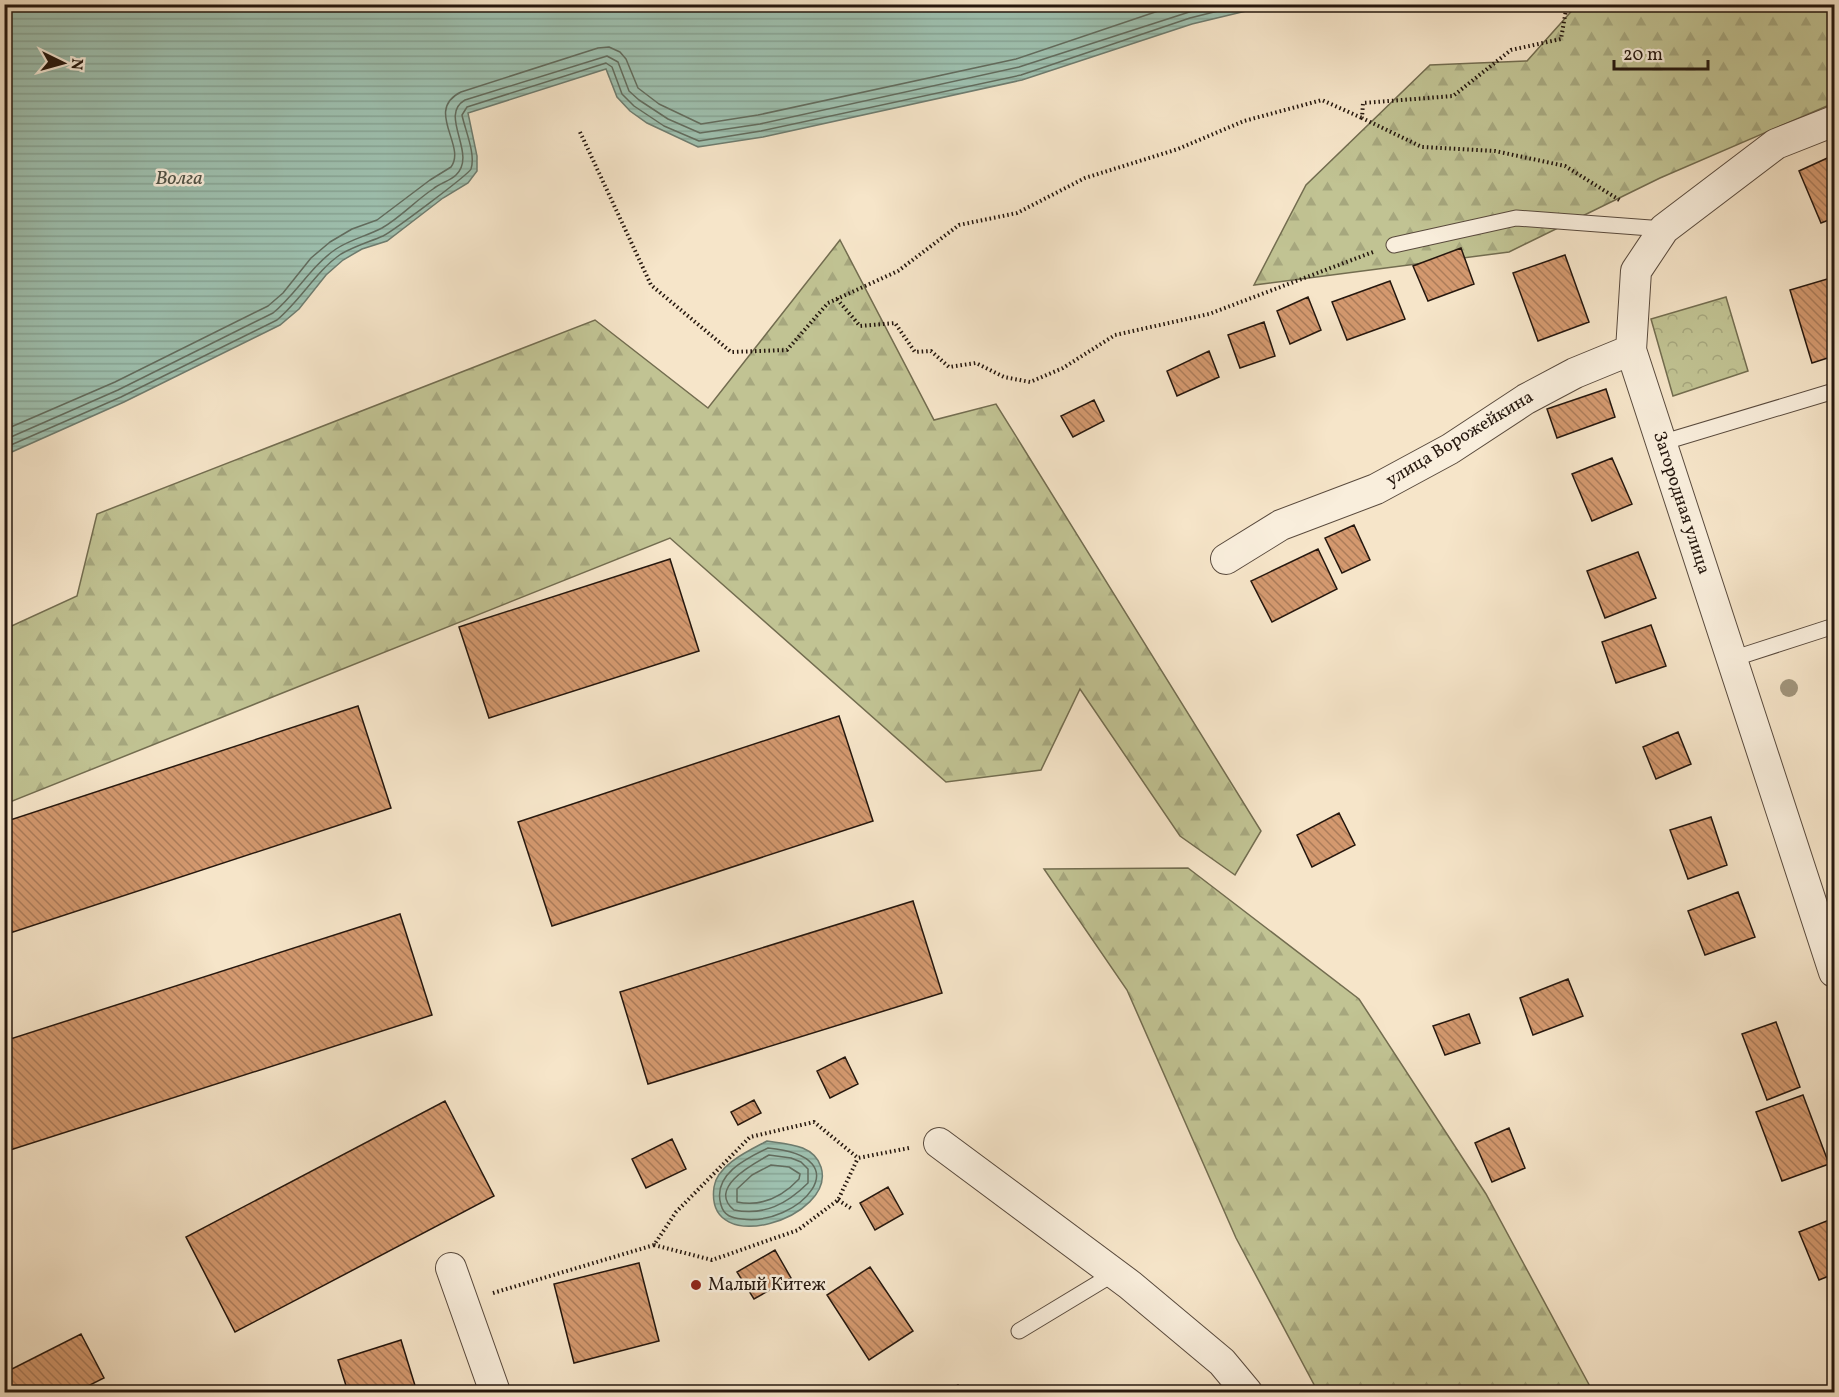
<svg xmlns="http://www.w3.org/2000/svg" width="1839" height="1397" viewBox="0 0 1839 1397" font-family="Vollkorn,serif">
<defs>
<pattern id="forest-firs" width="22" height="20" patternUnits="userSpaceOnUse" patternTransform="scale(1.5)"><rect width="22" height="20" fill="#c1c393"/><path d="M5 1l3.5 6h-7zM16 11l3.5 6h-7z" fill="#a6a77e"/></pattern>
<pattern id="park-crowns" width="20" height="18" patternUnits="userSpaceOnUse" patternTransform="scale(1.5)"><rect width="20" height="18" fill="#c1c393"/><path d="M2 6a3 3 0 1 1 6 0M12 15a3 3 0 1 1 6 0" fill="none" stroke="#a6a77e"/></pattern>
<pattern id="water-rules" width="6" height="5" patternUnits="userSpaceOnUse" patternTransform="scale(1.5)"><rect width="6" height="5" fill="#9ec0af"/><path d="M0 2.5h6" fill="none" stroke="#88a495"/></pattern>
<pattern id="building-back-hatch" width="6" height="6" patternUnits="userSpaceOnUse" patternTransform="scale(1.5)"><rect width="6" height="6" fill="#d4996f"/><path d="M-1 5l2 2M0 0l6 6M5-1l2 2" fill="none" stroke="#ac7c5a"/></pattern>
</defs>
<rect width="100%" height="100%" fill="#f6e5c9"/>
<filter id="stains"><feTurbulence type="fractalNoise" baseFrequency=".00333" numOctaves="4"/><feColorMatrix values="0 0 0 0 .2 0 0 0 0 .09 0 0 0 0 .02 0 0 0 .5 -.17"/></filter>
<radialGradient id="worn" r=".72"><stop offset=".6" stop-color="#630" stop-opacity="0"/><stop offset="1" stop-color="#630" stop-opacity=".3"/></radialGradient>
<!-- forest -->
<path fill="url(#forest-firs)" stroke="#736d50" stroke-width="1.5" d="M1577,5H1834V103L1660,178L1509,252L1254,285L1306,185L1430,65L1527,61Z
M840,240L934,420L996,404L1261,831L1235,875L1180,836L1080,689L1041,770L946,782L670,538L5,804V629L77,596L97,514L595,320L708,408Z
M1188,868L1359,999L1486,1194L1593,1392H1318L1236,1238L1127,990L1044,869Z"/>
<!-- park -->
<path fill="url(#park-crowns)" stroke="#736d50" stroke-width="1.5" d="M1726,297L1748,371L1673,396L1651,319Z"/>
<!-- water -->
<path fill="url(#water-rules)" stroke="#6e7c6f" stroke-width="1.5" d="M4,5L5,4L1271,5L1192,24L1022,80L763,137L698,147L647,123L630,111L617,97L606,69L468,113L477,156V171L468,183L443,198L387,241L362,249L343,260L326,275L299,309L280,325L124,402L5,455Z
M767,1141C786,1144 814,1144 821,1167C837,1218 704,1260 714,1187C717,1165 748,1151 767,1141Z"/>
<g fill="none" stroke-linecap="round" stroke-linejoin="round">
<!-- shore -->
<path stroke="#626c5e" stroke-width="1.5" d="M4,430L115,382L268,306L283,293L311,258L330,242L352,229L377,220L430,180L451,167C467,146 424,110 461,92L598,48L609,47L620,52L626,59L638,88L659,104L701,124L758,115L1016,59L1179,4
M4,440L118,390L273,313C296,294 311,266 336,249C351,239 367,236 382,228C401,217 415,201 433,189C440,183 450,181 456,175C478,154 438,115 465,100L607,56L618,62L629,91L639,100L668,119L700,133L760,124L1019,67L1214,4
M4,448L121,397L277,320C301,300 316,271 341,254C355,246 369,242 383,236C393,231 468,175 471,169C476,154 465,130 462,115L467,107L606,63L612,67L622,94L634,106L664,126L699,141L761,131L1021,75L1190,18L1246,4
M768,1148C864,1157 797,1227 742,1219C732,1218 724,1216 721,1205C712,1175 745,1159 768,1148Z
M769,1155L791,1158L801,1162L808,1169V1183C787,1204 764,1216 734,1210C707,1188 753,1164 769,1155Z
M771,1165L789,1167L800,1174L799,1179C783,1196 762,1207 737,1202V1189L752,1175Z"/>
</g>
<!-- building -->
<path fill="url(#building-back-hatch)" stroke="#25170e" stroke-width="1.5" d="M1834,155V218L1821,223L1799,171Z
M1461,248L1474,284L1428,301L1413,266Z
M1565,255L1589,322L1538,341L1513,273Z
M1834,277V356L1812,363L1790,290Z
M1390,281L1405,319L1347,340L1332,302Z
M1308,297L1321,330L1290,344L1277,311Z
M1264,322L1275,356L1240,368L1228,335Z
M1209,351L1219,377L1177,396L1167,371Z
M1606,389L1615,417L1557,438L1547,409Z
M1094,400L1104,421L1073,437L1061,416Z
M1612,458L1632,504L1592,521L1572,474Z
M1354,525L1370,560L1342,573L1325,538Z
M1318,549L1337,589L1272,622L1251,581Z
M1638,552L1656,598L1605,618L1587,571Z
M670,559L699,651L489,718L459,627Z
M1651,625L1666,666L1616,683L1602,642Z
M358,706L391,808L4,935V822Z
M839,716L873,821L552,926L518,822Z
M1678,732L1691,764L1656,779L1643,747Z
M1339,813L1355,845L1312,867L1297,835Z
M1711,817L1727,865L1688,879L1670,830Z
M1738,892L1755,937L1705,955L1688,911Z
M913,901L942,993L648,1084L620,992Z
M400,914L432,1015L4,1152V1041Z
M1568,979L1583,1016L1533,1035L1520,998Z
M1469,1014L1480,1043L1445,1055L1433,1026Z
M1776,1022L1800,1087L1767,1100L1742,1034Z
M845,1057L858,1084L830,1098L817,1071Z
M1803,1095L1829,1164L1782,1181L1756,1112Z
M754,1100L761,1113L738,1125L731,1112Z
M445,1101L494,1196L235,1332L186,1237Z
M1509,1128L1525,1168L1492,1182L1475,1143Z
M672,1139L686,1169L646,1188L632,1159Z
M888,1187L903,1214L875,1230L860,1203Z
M1834,1218V1274L1819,1280L1799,1232Z
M775,1250L791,1278L754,1299L737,1272Z
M639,1263L659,1341L574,1363L554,1284Z
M870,1267L913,1331L869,1360L827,1295Z
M81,1334L104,1378L76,1392H4V1373Z
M401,1340L417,1392H348L338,1360Z
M958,1385L963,1392H945Z"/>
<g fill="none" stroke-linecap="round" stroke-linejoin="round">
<defs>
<path id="service" d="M1394,245L1516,218L1664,229
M1661,443L1834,391
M1732,659L1834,626
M1019,1331L1115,1273"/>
<path id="minor" d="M1834,121L1776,144L1664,229L1636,271L1631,350L1834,972
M1226,559L1281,525L1376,489L1450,449L1526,399L1575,373L1631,350
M939,1143L1130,1285L1222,1362L1247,1392
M451,1268L495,1392"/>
</defs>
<!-- service casing -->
<use href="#service" stroke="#594a3d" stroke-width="17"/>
<!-- minor casing -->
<use href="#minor" stroke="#594a3d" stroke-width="32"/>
<!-- path -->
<path stroke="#25170e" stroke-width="4" stroke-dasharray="1.5 3" stroke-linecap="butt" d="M1567,4L1561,39L1511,50L1453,96L1363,103L1362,118L1422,147L1495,151L1565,166L1621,201
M580,132L651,285L731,352L787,350L828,303L898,271L959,225L1017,213L1085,178L1178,149L1244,121L1322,100L1362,118
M837,299L860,326L895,323L915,352L931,351L949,367L976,363L1004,377L1030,382L1063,368L1115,335L1209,314L1373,252
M838,1200L852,1209
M654,1245L712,1260L798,1230L838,1200L858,1158
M493,1293L654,1245L676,1212L750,1137L814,1122L858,1158L909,1148"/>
<!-- service -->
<use href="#service" stroke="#f9eedc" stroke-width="15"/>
<!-- minor -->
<use href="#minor" stroke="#f9eedc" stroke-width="30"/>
</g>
<!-- trees -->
<circle fill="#a1957c" cx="1789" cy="688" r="9"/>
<!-- markers -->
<circle fill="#8f2418" stroke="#f9eedc" stroke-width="2" cx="696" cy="1285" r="6"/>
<g text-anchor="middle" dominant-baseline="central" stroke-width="5" stroke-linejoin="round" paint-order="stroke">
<!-- street labels -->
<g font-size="18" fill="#25170e" stroke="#f9eedc">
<text transform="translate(1460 439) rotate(-31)">улица Ворожейкина</text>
<text transform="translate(1681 503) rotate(72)">Загородная улица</text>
</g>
<!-- poi labels -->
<g font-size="18" fill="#25170e" stroke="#f9eedc" text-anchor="start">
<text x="708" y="1285">Малый Китеж</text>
</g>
<!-- water labels -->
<g font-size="20" font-style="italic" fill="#4f5246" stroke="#f9eedc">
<text x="179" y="179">Волга</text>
</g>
</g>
<!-- margin -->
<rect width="1839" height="1397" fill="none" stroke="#f6e5c9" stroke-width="24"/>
<rect x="6" y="6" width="1827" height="1385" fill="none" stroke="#25170e" stroke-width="3"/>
<rect x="12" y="12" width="1815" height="1373" fill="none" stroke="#25170e" stroke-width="1.5"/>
<!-- north arrow -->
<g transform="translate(63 63) rotate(95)" stroke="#f9eedc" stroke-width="4.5" paint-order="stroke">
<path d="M0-4.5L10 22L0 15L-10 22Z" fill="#25170e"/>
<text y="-9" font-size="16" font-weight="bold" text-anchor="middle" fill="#25170e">N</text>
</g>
<!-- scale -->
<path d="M1614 60v9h94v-9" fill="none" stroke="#25170e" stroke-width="3"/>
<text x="1623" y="60" font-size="18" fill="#25170e" stroke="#f9eedc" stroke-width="4.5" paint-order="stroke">20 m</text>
<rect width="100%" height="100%" filter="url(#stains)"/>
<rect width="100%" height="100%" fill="url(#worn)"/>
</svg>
